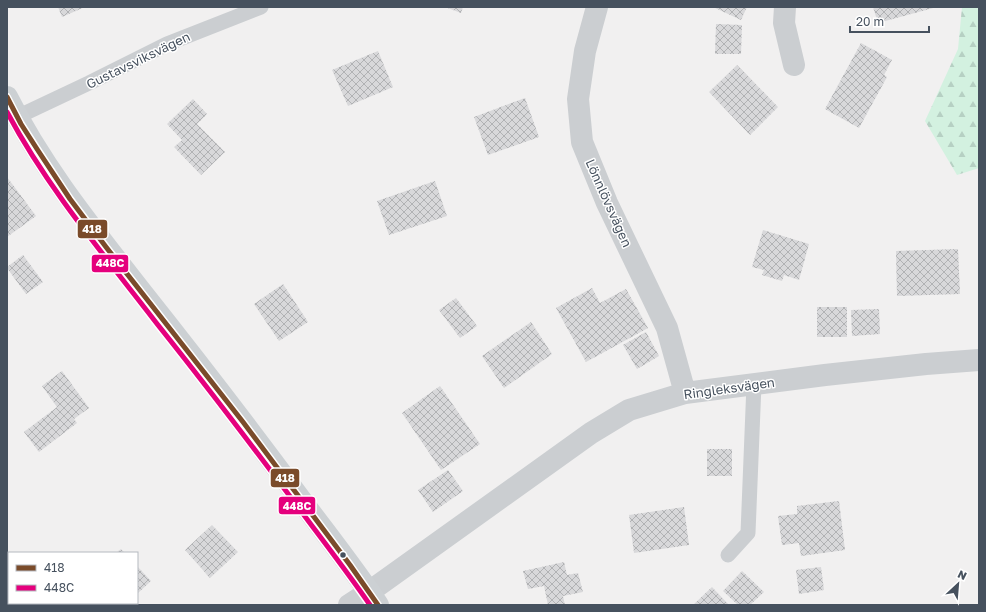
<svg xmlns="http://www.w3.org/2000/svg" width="986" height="612" viewBox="0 0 986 612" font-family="'Golos Text',sans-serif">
<defs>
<pattern id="forest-firs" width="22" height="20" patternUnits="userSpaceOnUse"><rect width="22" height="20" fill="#d3f1e0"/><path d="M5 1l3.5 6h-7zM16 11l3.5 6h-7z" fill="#b6d0c3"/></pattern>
<pattern id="building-cross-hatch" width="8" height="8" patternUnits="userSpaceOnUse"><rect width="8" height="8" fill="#d8d8da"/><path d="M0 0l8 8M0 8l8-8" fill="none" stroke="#b1b2b4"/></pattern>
</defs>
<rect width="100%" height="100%" fill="#f1f0f0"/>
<!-- forest -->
<path fill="url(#forest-firs)" d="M962,7H979V168L957,175L925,121L958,49Z"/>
<!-- building -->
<path fill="url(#building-cross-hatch)" d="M58,7H85L62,17Z
M445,7H463L461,13Z
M713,7H747L741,20Z
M873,7H937L878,23Z
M716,24L742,25L741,54H715Z
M861,43L892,60L884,75L887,77L859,128L825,109Z
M378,51L393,87L348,106L332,70Z
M737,65L778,107L750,135L709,92Z
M525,98L539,137L488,155L474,117Z
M193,99L207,114L197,124L225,152L201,175L174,147L182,140L167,124Z
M7,177L36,216L7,237Z
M435,181L447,216L389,235L377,201Z
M763,230L809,244L799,280L784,275L782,281L762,275L764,270L752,267Z
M958,249L960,294L897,296L896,251Z
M23,255L43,282L26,294L7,268V267Z
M283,284L308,322L279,341L254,304Z
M592,288L600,303L626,289L648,328L586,362L556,308Z
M456,298L477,326L460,338L439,310Z
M817,307H847V337H817Z
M879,309L880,334L852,336L851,310Z
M531,322L552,354L504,388L482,356Z
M646,332L659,356L637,369L623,345Z
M62,371L89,408L74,419L77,423L39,452L24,432L57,407L42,386Z
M440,386L480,444L441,470L402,413Z
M707,449H732V476H707Z
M448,470L463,491L433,512L418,490Z
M839,501L845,550L801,556L799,543L782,545L778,516L797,514V506Z
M684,507L689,545L634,553L629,515Z
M212,525L238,552L210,578L185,550Z
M121,549L125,553H116Z
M564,562L567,575L578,573L583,592L563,596L565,605H548L544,586L528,589L523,571Z
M137,566L151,581L137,594Z
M821,567L824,590L799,594L796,570Z
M742,571L764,592L750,605H738L723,591Z
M712,587L729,605H693Z
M75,603H127L125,605H77Z"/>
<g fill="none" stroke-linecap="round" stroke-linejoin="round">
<!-- lane -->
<path stroke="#cbced1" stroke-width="15" d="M17,117L89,83L167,44L261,7
M728,555L748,533L754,384"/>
<!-- street -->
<path stroke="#cbced1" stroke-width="22" d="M597,7L585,51L578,99L582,142L607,203L667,328L685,393
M785,7L784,23L794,65
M349,605L369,592L591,433L629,410L685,393L825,375L926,364L979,360"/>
<!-- secondary -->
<path stroke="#ccd0d3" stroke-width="22" d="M7,97C43,169 94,231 143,294C197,362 250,431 301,500C327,535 354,569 378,605"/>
<defs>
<path id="bus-1" d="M7,97L21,124L37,149L70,199L106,247L243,422L350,565L378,605"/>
<path id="bus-2" d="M7,112C48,189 105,256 158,325C205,384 250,443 295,503C320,537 346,570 370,605"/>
</defs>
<!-- bus-1 casing -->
<use href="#bus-1" stroke="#fff" stroke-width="8"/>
<!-- bus-2 casing -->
<use href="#bus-2" stroke="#fff" stroke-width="8"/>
<!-- bus-1 -->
<use href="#bus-1" stroke="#7a4b2a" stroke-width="5"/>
<!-- bus-2 -->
<use href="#bus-2" stroke="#e5007d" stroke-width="5"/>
</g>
<!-- markers -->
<circle fill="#46515e" stroke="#fff" stroke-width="1.5" cx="343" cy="555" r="3.5"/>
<g text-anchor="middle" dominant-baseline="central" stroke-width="3" stroke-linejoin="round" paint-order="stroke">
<!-- street labels -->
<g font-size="13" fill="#46515e" stroke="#fff">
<text transform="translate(138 60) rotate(-26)">Gustavsviksvägen</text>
<text transform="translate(609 203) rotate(66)">Lönnlövsvägen</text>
<text transform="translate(729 388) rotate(-8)">Ringleksvägen</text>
</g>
</g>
<g stroke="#fff" stroke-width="1.5">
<rect x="77" y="219" width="31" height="20" rx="4" fill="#7a4b2a"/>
<rect x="91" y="254" width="38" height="19" rx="4" fill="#e5007d"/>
<rect x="270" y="468" width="30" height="20" rx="4" fill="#7a4b2a"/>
<rect x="278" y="496" width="38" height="19" rx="4" fill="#e5007d"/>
</g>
<g font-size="11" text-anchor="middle" font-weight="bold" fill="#fff">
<text x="92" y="233">418</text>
<text x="110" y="267">448C</text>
<text x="285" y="482">418</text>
<text x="297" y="510">448C</text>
</g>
<!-- border -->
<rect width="986" height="612" fill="none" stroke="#46515e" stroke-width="16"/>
<!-- legend -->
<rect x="8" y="552" width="130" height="52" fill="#ffffff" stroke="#b5b9bf"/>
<rect x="16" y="565" width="20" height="6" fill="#7a4b2a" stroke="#b5b9bf"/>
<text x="44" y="572" font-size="12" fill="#46515e">418</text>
<rect x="16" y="585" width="20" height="6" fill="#e5007d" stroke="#b5b9bf"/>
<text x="44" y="592" font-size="12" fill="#46515e">448C</text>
<!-- north arrow -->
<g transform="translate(958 584) rotate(26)" stroke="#ffffff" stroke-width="3" paint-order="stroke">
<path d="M0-3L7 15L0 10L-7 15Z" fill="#46515e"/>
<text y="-6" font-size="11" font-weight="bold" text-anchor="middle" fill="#46515e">N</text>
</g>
<!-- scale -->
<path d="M850 26v6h79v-6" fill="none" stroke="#46515e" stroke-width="2"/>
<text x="856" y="26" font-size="12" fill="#46515e" stroke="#ffffff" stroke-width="3" paint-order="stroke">20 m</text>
</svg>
